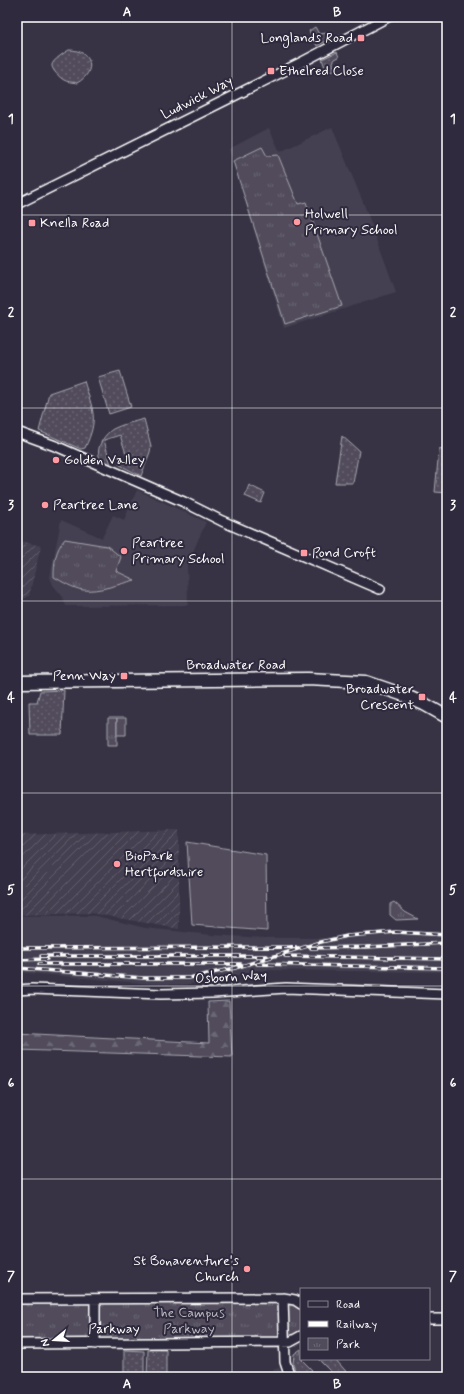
<svg xmlns="http://www.w3.org/2000/svg" width="464" height="1394" viewBox="0 0 464 1394" font-family="Mynerve,sans-serif">
<defs>
<pattern id="industrial-furrows" width="10" height="10" patternUnits="userSpaceOnUse"><rect width="10" height="10" fill="#444051"/><path d="M-1 1l2-2M0 10L10 0M9 11l2-2" fill="none" stroke="#605d6b"/></pattern>
<pattern id="grass-dots" width="8" height="8" patternUnits="userSpaceOnUse"><rect width="8" height="8" fill="#514c5c"/><path d="M2 2h.1M6 6h.1" fill="none" stroke="#6b6774" stroke-width="1.8" stroke-linecap="round"/></pattern>
<pattern id="forest-firs" width="22" height="20" patternUnits="userSpaceOnUse"><rect width="22" height="20" fill="#514c5c"/><path d="M5 1l3.5 6h-7zM16 11l3.5 6h-7z" fill="#6b6774"/></pattern>
<pattern id="park-tufts" width="24" height="20" patternUnits="userSpaceOnUse"><rect width="24" height="20" fill="#514c5c"/><path d="M3 7l-1-3M5 7V3M7 7l1-3M15 17l-1-3M17 17v-4M19 17l1-3" fill="none" stroke="#6b6774"/></pattern>
</defs>
<rect width="100%" height="100%" fill="#373345"/>
<filter id="ink" filterUnits="userSpaceOnUse"><feTurbulence type="fractalNoise" baseFrequency=".025" numOctaves="2"/><feDisplacementMap in="SourceGraphic" scale="8" xChannelSelector="R" yChannelSelector="G"/><feConvolveMatrix kernelMatrix="1 2 1 2 8 2 1 2 1" color-interpolation-filters="sRGB"/></filter>
<g filter="url(#ink)">
<!-- built -->
<path fill="#444051" d="M332,127L367,212L396,292L284,328L229,149L269,128L280,152Z
M137,490L206,522L187,565L188,605L66,606L62,596L53,585L50,577L61,520L102,538L113,515L124,520Z
M17,916H96L145,928L212,935L265,938H325L363,932L437,931L447,932V972L256,970L222,979L182,985L152,984L17,972Z"/>
<!-- industrial -->
<path fill="url(#industrial-furrows)" d="M17,540L41,546L29,596L17,603Z
M179,830V929L91,913L17,915V835Z
M279,1368L281,1377H267L266,1372Z"/>
<!-- grass -->
<path fill="url(#grass-dots)" stroke="#a8a6ae" d="M315,27L319,34L327,33L330,39L317,46L309,31Z
M69,50C93,50 97,72 77,83C72,82 67,82 64,80C60,78 51,69 52,65C52,61 65,52 69,50Z
M337,52L339,57L335,59L333,62L334,70L327,73L322,59Z
M120,371L131,407L109,414L98,377Z
M84,381C93,411 99,418 85,448L81,449L39,431L49,393Z
M144,419L151,446L150,452L141,476L120,465L119,463L128,460L120,435L104,440L111,465C107,463 100,461 99,456C96,446 106,433 113,429C122,424 134,422 144,419Z
M342,436L359,451L353,483H335Z
M447,447V493L435,492L439,449Z
M249,485L265,493L261,503L245,496Z
M64,690L62,735H30L29,702H37L40,691Z
M301,1349V1359H303L302,1360L312,1370L305,1377H297L293,1364L294,1354Z
M124,1350L144,1351V1377H124Z
M148,1350H166V1377H147Z
M318,1359H335L351,1377H340L338,1375L336,1377Z"/>
<!-- forest -->
<path fill="url(#forest-firs)" stroke="#a8a6ae" d="M229,1001L232,1057L17,1050V1033L209,1043L208,1002Z"/>
<!-- park -->
<path fill="url(#park-tufts)" stroke="#a8a6ae" d="M262,147L267,156L278,155L298,204L306,202L342,306L285,324L233,161Z
M65,539L107,546L121,557L116,571L135,580C119,584 99,592 83,590C72,588 63,582 54,577C54,563 55,550 65,539Z
M108,718H117V745H108Z
M394,902L405,912L418,919L396,920L390,915V904Z
M17,1302H87L90,1305L92,1309L91,1337L88,1339L17,1341Z
M102,1302H278L280,1304V1335L276,1339L103,1340L98,1336L99,1305Z
M291,1303L301,1307V1333L291,1338L289,1337L287,1305Z"/>
<!-- garden -->
<path fill="#514c5c" stroke="#a8a6ae" d="M117,718H126V735H117Z
M187,842L266,855L267,931L192,925Z"/>
<g fill="none" stroke-linecap="round" stroke-linejoin="round">
<defs>
<path id="tertiary" d="M17,204L304,61L388,17
M17,432L58,447L184,502L222,521L380,589
M17,990L32,989L161,994L213,993L286,988L447,994
M283,1298L285,1362L290,1377
M17,1299L283,1298L295,1300L301,1304
M429,1319H447
M17,1344L290,1342L301,1336
M95,1344V1299"/>
<path id="primary" d="M17,682L308,679L366,682L401,694L424,704L447,717"/>
</defs>
<!-- tertiary casing -->
<use href="#tertiary" stroke="#fff" stroke-width="12"/>
<!-- primary casing -->
<use href="#primary" stroke="#fff" stroke-width="15"/>
<!-- tertiary -->
<use href="#tertiary" stroke="#2f2a3d" stroke-width="9"/>
<!-- primary -->
<use href="#primary" stroke="#2f2a3d" stroke-width="12"/>
<defs>
<path id="rail" d="M17,948L295,947
M311,948L366,947L447,943
M41,956H267
M285,956L447,959
M17,960L47,959
M39,964H241
M257,964L447,968
M17,968L143,978H189L235,968L321,942L347,936L396,932L447,935"/>
</defs>
<!-- rail casing -->
<use href="#rail" stroke="#fff" stroke-width="3.5"/>
<!-- rail -->
<use href="#rail" stroke="#2f2a3d" stroke-width="2" stroke-dasharray="6" stroke-linecap="butt"/>
</g>
</g>
<!-- grid -->
<path fill="none" stroke="#fff" stroke-width="1" stroke-opacity="0.55" d="M232,17V1377M17,215H447M17,408H447M17,601H447M17,793H447M17,986H447M17,1179H447"/>
<!-- markers -->
<g fill="#ff9aa2" stroke="#2f2a3d" stroke-width="1.5">
<rect x="357" y="34" width="8" height="8" rx="2"/>
<rect x="267" y="67" width="8" height="8" rx="2"/>
<circle cx="297" cy="222" r="4"/>
<rect x="28" y="219" width="8" height="8" rx="2"/>
<circle cx="56" cy="460" r="4"/>
<circle cx="45" cy="505" r="4"/>
<circle cx="124" cy="551" r="4"/>
<rect x="300" y="549" width="8" height="8" rx="2"/>
<rect x="120" y="672" width="8" height="8" rx="2"/>
<rect x="418" y="693" width="8" height="8" rx="2"/>
<circle cx="117" cy="864" r="4"/>
<circle cx="247" cy="1269" r="4"/>
</g>
<g text-anchor="middle" dominant-baseline="central" stroke-width="4" stroke-linejoin="round" paint-order="stroke">
<!-- poi labels -->
<g font-size="14" fill="#fff" stroke="#2f2a3d" text-anchor="start">
<text x="353" y="38" text-anchor="end">Longlands Road</text>
<text x="279" y="71">Ethelred Close</text>
<text x="305" y="214">Holwell<tspan x="305" dy="16">Primary School</tspan></text>
<text x="40" y="223">Knella Road</text>
<text x="64" y="460">Golden Valley</text>
<text x="53" y="505">Peartree Lane</text>
<text x="132" y="543">Peartree<tspan x="132" dy="16">Primary School</tspan></text>
<text x="312" y="553">Pond Croft</text>
<text x="116" y="676" text-anchor="end">Penn Way</text>
<text x="414" y="689" text-anchor="end">Broadwater<tspan x="414" dy="16">Crescent</tspan></text>
<text x="125" y="856">BioPark<tspan x="125" dy="16">Hertfordshire</tspan></text>
<text x="239" y="1261" text-anchor="end">St Bonaventure's<tspan x="239" dy="16">Church</tspan></text>
</g>
<!-- street labels -->
<g font-size="14" fill="#fff" stroke="#2f2a3d">
<text transform="translate(197 98) rotate(-27)">Ludwick Way</text>
<text x="236" y="665">Broadwater Road</text>
<text transform="translate(231 977) rotate(-3)">Osborn Way</text>
<text x="114" y="1329">Parkway</text>
</g>
<!-- park labels -->
<g font-size="14" fill="#b9b7be" stroke="#2f2a3d">
<text x="189" y="1313">The Campus<tspan x="189" dy="16">Parkway</tspan></text>
</g>
</g>
<!-- margin -->
<rect width="464" height="1394" fill="none" stroke="#2f2a3d" stroke-width="44"/>
<!-- legend -->
<rect x="300" y="1288" width="130" height="72" fill="#2f2a3d" stroke="#827f8b"/>
<rect x="308" y="1301" width="20" height="6" fill="#2f2a3d" stroke="#827f8b"/>
<text x="336" y="1308" font-size="12" fill="#ffffff">Road</text>
<rect x="308" y="1321" width="20" height="6" fill="#ffffff" stroke="#827f8b"/>
<text x="336" y="1328" font-size="12" fill="#ffffff">Railway</text>
<rect x="308" y="1338" width="20" height="12" fill="url(#park-tufts)" stroke="#827f8b"/>
<text x="336" y="1348" font-size="12" fill="#ffffff">Park</text>
<!-- north arrow -->
<g transform="translate(54 1340) rotate(252)" stroke="#2f2a3d" stroke-width="3" paint-order="stroke">
<path d="M0-3L7 15L0 10L-7 15Z" fill="#ffffff"/>
<text y="-6" font-size="11" font-weight="bold" text-anchor="middle" fill="#ffffff">N</text>
</g>
<rect x="22" y="22" width="420" height="1350" fill="none" stroke="#fff" stroke-width="1.5"/>
<g font-size="13" text-anchor="middle" font-weight="bold" fill="#fff">
<text x="127" y="16">A</text>
<text x="337" y="16">B</text>
<text x="11" y="123">1</text>
<text x="453" y="123">1</text>
<text x="11" y="316">2</text>
<text x="453" y="316">2</text>
<text x="11" y="509">3</text>
<text x="453" y="509">3</text>
<text x="11" y="702">4</text>
<text x="453" y="702">4</text>
<text x="11" y="894">5</text>
<text x="453" y="894">5</text>
<text x="11" y="1087">6</text>
<text x="453" y="1087">6</text>
<text x="11" y="1280">7</text>
<text x="453" y="1280">7</text>
<text x="127" y="1388">A</text>
<text x="337" y="1388">B</text>
</g>
</svg>
